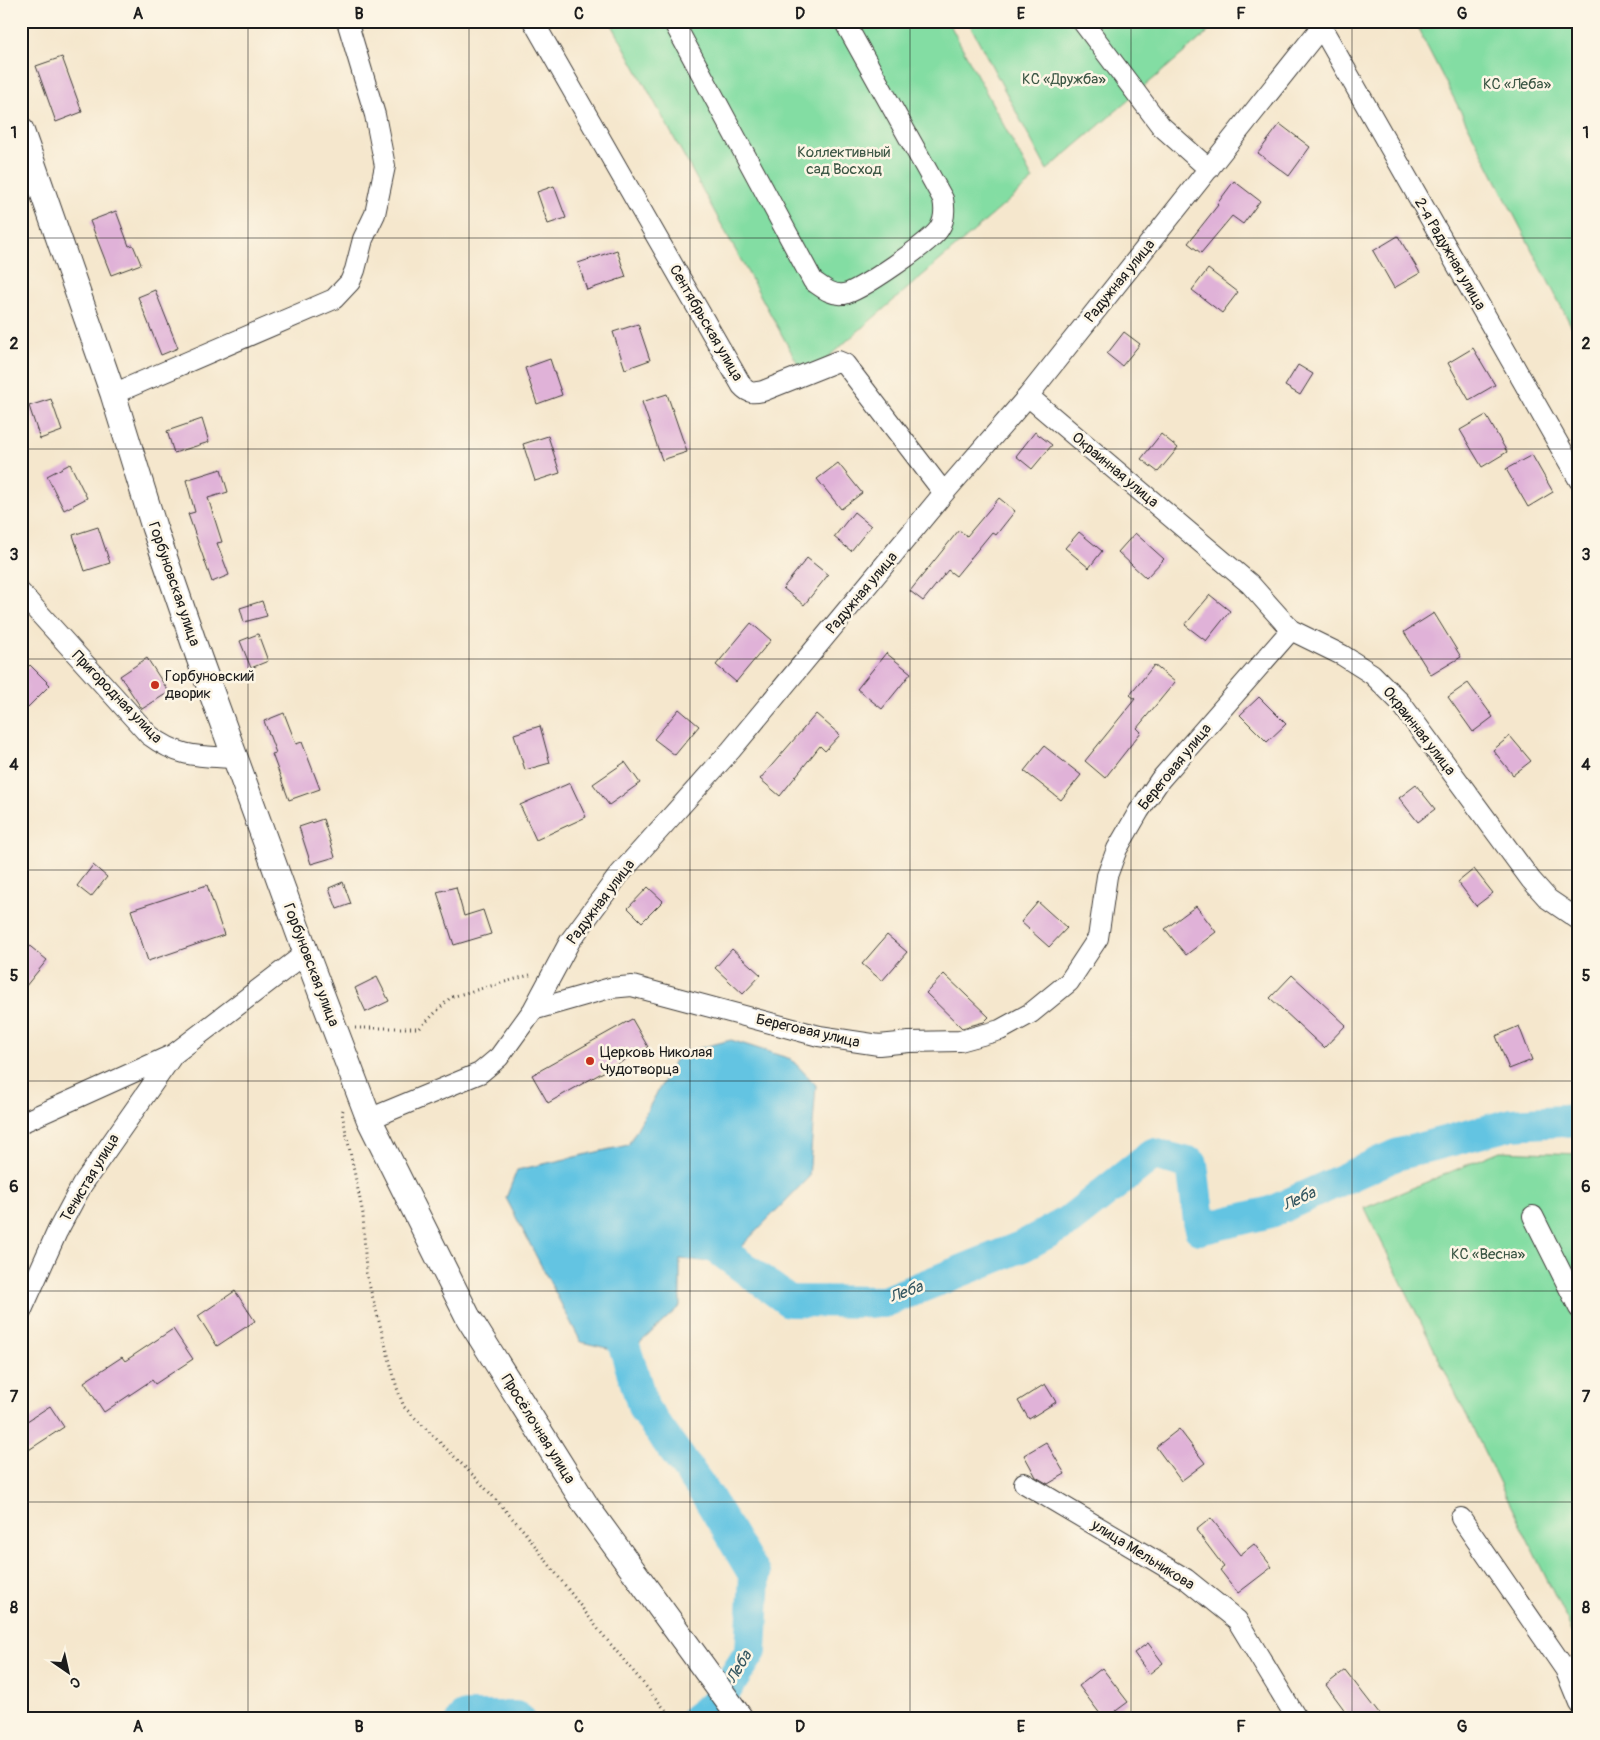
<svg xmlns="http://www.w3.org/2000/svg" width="1600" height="1740" viewBox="0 0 1600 1740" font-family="Pangolin,sans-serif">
<rect width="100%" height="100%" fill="#fcf5e5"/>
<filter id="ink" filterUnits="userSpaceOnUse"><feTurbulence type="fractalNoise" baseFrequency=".02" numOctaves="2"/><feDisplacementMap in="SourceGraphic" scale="10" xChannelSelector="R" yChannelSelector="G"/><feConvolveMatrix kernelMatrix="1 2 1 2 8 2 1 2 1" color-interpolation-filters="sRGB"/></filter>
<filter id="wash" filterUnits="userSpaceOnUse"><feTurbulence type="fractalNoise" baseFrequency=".0096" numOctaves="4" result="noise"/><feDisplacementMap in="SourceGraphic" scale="20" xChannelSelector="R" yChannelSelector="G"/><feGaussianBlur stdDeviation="1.12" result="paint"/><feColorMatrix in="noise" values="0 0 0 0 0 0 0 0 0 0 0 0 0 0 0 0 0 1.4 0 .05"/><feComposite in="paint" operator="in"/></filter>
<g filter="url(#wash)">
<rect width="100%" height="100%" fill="#f5e7cd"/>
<!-- green -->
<path fill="#83dda3" stroke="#507c60" d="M610,21H948L1033,180L805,377Z
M968,21H1221L1047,170Z
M1414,21H1579V341Z
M1500,1151L1579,1154V1645L1365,1208Z"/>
<!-- water -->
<path fill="#64c4e2" stroke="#40707f" d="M731,1040L791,1059L816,1085L809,1177L725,1263L680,1259V1306L629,1353L581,1342L506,1198L517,1170L628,1145L679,1053Z"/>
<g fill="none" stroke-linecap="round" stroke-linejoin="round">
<!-- river -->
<path stroke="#64c4e2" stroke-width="32" d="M690,1244L714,1246L789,1301L884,1302L1023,1246L1069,1221L1153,1154L1192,1164L1200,1229L1271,1212L1396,1155L1512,1124L1579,1120
M625,1309L623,1342L644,1409L708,1497L755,1576L751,1651L718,1702L696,1719
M462,1719L465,1717H516L519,1719"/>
</g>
<g id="blocks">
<!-- building -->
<path fill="#e0b2d8" d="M62,57L82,112L56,122L36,66Z
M1280,124L1310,147L1289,176L1258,153Z
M1234,181L1260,201L1243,224L1232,216L1201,253L1188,243L1218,205L1217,204Z
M554,186L566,218L548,224L537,192Z
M116,211L129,246L133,245L141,264L111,275L90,221Z
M1398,236L1420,273L1394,288L1373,251Z
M617,250L626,277L587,290L578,263Z
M1208,269L1238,292L1222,313L1192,290Z
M155,290L178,348L161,355L138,297Z
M638,324L650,360L625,369L613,332Z
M1124,332L1140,344L1122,366L1107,354Z
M1473,348L1495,385L1469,400L1448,363Z
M550,359L562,395L537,404L525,368Z
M1298,365L1313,374L1300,395L1285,386Z
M667,394L687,452L662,460L642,402Z
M51,399L62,431L40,439L29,406Z
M1486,415L1507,452L1482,467L1460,430Z
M202,419L209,442L174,453L167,431Z
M1035,432L1052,445L1032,469L1016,456Z
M1161,434L1178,448L1158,472L1141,459Z
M548,436L560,473L535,481L523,444Z
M1532,455L1553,492L1528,507L1506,469Z
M838,463L862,493L841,509L817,479Z
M70,464L87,498L64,510L47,476Z
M221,469L228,492L208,498L222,542L217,543L229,575L212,582L188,514L195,512L186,480Z
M999,498L1015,511L996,535L992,532L956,576L948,570L923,601L910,591L959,530L967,536Z
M854,512L871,526L851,551L834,537Z
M98,527L110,563L85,571L73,535Z
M1079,532L1102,551L1089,568L1065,548Z
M1135,533L1164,559L1146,578L1118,552Z
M807,558L828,575L804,605L783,588Z
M1210,595L1230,611L1206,641L1185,625Z
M262,601L267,616L244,622L240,608Z
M1434,613L1461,657L1431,675L1404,632Z
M751,623L771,640L736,682L716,665Z
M258,634L268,661L251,668L240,641Z
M886,653L911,673L882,709L857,689Z
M147,658L169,692L142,709L120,676Z
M30,665L50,685L21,714V674Z
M1154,665L1175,682L1137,728L1141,732L1105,778L1085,761L1135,699L1130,695Z
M1468,683L1493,717L1473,732L1448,697Z
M1259,697L1286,724L1267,742L1240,715Z
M679,709L699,726L675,755L654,739Z
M284,713L296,744L302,742L320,789L289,800L272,754L276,753L264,721Z
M816,714L840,735L825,751L820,746L780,796L760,779Z
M540,726L550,763L525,770L514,734Z
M1510,736L1531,761L1513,775L1493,750Z
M1044,746L1081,775L1061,800L1024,771Z
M625,762L640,783L609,805L593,784Z
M570,783L586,817L536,840L520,805Z
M1416,785L1435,809L1418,822L1399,798Z
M323,819L335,857L311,864L299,827Z
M93,865L107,877L91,897L77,886Z
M1474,869L1493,893L1476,906L1458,882Z
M343,882L351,904L337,909L329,888Z
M207,885L224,935L148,961L131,910Z
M456,887L464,916L483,910L491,934L454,945L437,892Z
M648,887L663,901L642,922L628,908Z
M1038,902L1067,928L1049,947L1021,922Z
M1196,906L1216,932L1186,955L1165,929Z
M887,935L907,952L882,981L862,964Z
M21,939L47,960L21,992Z
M732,949L761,975L743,994L715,968Z
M944,974L989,1017L984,1022L962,1028L926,993Z
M1292,975L1346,1025L1324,1048L1270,998Z
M377,977L389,1001L366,1012L355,988Z
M632,1019L648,1047L548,1103L532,1075Z
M1519,1026L1532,1060L1509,1069L1496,1036Z
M235,1291L255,1321L217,1346L198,1316Z
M173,1329L193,1359L155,1384L152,1380L104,1412L84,1382L122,1357L125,1361Z
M1045,1384L1056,1402L1029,1419L1018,1401Z
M50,1406L64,1427L21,1455V1425Z
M1179,1429L1205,1463L1181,1481L1156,1447Z
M1046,1442L1065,1474L1048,1484L1036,1477L1024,1455Z
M1211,1518L1240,1555L1254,1544L1272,1567L1238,1593L1220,1570L1224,1567L1196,1530Z
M1148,1643L1163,1663L1149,1674L1134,1653Z
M1102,1668L1128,1702L1105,1719H1104L1079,1686Z
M1345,1670L1383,1719H1351L1326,1685Z"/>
</g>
</g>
<g filter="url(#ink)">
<use href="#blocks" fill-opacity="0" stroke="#3d3a37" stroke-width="1"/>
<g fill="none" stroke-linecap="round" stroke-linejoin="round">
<defs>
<path id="minor" d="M533,21L742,386C749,394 754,393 763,391L838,361L845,364L944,493
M673,21L813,281C822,287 832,296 844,294C859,292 931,242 939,229C945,220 945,209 943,199L844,21
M1082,21L1161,126L1209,169
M1318,21L1579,480
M113,394L334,299L350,282L355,270L363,239L375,214L385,166L375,115L347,21
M1028,396L1250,584L1291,630L1342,655L1372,674L1400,702L1531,880L1548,899L1579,920
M21,593L149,735C180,758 198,756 235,758
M533,1010L610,988L632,986L819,1036L879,1045L909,1042L960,1041L1000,1030L1031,1013L1069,982L1098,938L1107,876L1117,849L1139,811L1160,780L1291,630
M369,1119L480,1073L499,1057L533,1010L570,941L618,876L731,750L944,493L1028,396L1326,21
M21,1123L174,1054L306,953
M1533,1216L1579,1308
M21,1312L57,1232L82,1185L173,1055
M1024,1483L1186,1579L1237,1620L1297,1719
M1461,1518L1565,1669L1579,1703"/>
<path id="major" d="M21,130L113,394L154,527L199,658L306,953L369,1119L468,1317L587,1507L741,1719"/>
</defs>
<!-- minor casing -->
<use href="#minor" stroke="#3d3a37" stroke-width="22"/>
<!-- major casing -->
<use href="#major" stroke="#3d3a37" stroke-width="27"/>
<!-- path -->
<path stroke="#3d3a37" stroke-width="3" stroke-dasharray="1 4" stroke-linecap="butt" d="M355,1028H420L451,997L530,975
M343,1110L342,1113L363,1214L366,1273L397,1388L404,1407L478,1480L523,1530L598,1629L673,1719"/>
<!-- minor -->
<use href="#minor" stroke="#fff" stroke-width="20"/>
<!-- major -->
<use href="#major" stroke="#fff" stroke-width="25"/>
</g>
</g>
<!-- grid -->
<path fill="none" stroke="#1c1c1c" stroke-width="1" stroke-opacity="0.55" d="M248,21V1719M469,21V1719M690,21V1719M910,21V1719M1131,21V1719M1352,21V1719M21,238H1579M21,449H1579M21,659H1579M21,870H1579M21,1081H1579M21,1291H1579M21,1502H1579"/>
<!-- markers -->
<g fill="#c8321e" stroke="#fcf5e5" stroke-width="2">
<circle cx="155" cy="685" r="5"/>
<circle cx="590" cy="1061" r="5"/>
</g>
<g text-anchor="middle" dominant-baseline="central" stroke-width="5" stroke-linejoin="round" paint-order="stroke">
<!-- park labels -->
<g font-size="15" fill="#3b5644" stroke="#fcf5e5">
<text x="1064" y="79">КС «Дружба»</text>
<text x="1517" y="84">КС «Леба»</text>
<text x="844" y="152">Коллективный<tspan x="844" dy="17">сад Восход</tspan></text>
<text x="1488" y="1254">КС «Весна»</text>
</g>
<!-- street labels -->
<g font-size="15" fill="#1c1c1c" stroke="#fcf5e5">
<text transform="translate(1450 254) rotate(60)">2-я Радужная улица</text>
<text transform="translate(1120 281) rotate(-51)">Радужная улица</text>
<text transform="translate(706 323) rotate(60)">Сентябрьская улица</text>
<text transform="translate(1115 470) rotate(40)">Окраинная улица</text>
<text transform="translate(174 584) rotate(71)">Горбуновская улица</text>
<text transform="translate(862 593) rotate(-50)">Радужная улица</text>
<text transform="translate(117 697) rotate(46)">Пригородная улица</text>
<text transform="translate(1419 731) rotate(52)">Окраинная улица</text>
<text transform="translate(1175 767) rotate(-51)">Береговая улица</text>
<text transform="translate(601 902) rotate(-53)">Радужная улица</text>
<text transform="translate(311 965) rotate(69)">Горбуновская улица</text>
<text transform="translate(808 1031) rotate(13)">Береговая улица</text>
<text transform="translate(90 1178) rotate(-59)">Тенистая улица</text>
<text transform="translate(538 1429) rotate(58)">Просёлочная улица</text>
<text transform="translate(1143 1555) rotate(32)">улица Мельникова</text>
</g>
<!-- poi labels -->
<g font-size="15" fill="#1c1c1c" stroke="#fcf5e5" text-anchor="start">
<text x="165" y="676">Горбуновский<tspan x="165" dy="17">дворик</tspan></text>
<text x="600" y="1052">Церковь Николая<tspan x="600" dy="17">Чудотворца</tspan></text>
</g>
<!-- water labels -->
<g font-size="16" font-style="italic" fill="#355761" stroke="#fcf5e5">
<text transform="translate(1299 1199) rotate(-25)">Леба</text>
<text transform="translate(906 1292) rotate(-21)">Леба</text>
<text transform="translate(739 1667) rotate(-60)">Леба</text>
</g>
</g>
<!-- margin -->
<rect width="1600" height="1740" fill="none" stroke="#fcf5e5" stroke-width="55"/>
<!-- north arrow -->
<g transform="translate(68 1672) rotate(146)" stroke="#fcf5e5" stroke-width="4" paint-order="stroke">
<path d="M0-4L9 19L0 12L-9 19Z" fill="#1c1c1c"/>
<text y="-8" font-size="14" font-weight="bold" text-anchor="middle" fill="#1c1c1c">С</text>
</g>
<rect x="28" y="28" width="1544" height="1684" fill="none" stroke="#1c1c1c" stroke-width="2"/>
<g font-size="16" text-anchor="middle" font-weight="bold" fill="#1c1c1c">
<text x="138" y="19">A</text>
<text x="359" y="19">B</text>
<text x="579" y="19">C</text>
<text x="800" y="19">D</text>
<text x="1021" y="19">E</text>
<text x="1241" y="19">F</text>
<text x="1462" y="19">G</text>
<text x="14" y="138">1</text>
<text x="1586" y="138">1</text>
<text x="14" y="349">2</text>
<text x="1586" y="349">2</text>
<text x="14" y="560">3</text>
<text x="1586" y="560">3</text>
<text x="14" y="770">4</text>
<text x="1586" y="770">4</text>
<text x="14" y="981">5</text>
<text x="1586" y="981">5</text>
<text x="14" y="1192">6</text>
<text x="1586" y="1192">6</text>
<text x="14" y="1402">7</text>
<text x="1586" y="1402">7</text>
<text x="14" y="1613">8</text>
<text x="1586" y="1613">8</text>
<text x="138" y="1732">A</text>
<text x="359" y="1732">B</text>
<text x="579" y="1732">C</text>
<text x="800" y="1732">D</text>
<text x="1021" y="1732">E</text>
<text x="1241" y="1732">F</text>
<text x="1462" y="1732">G</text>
</g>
</svg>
